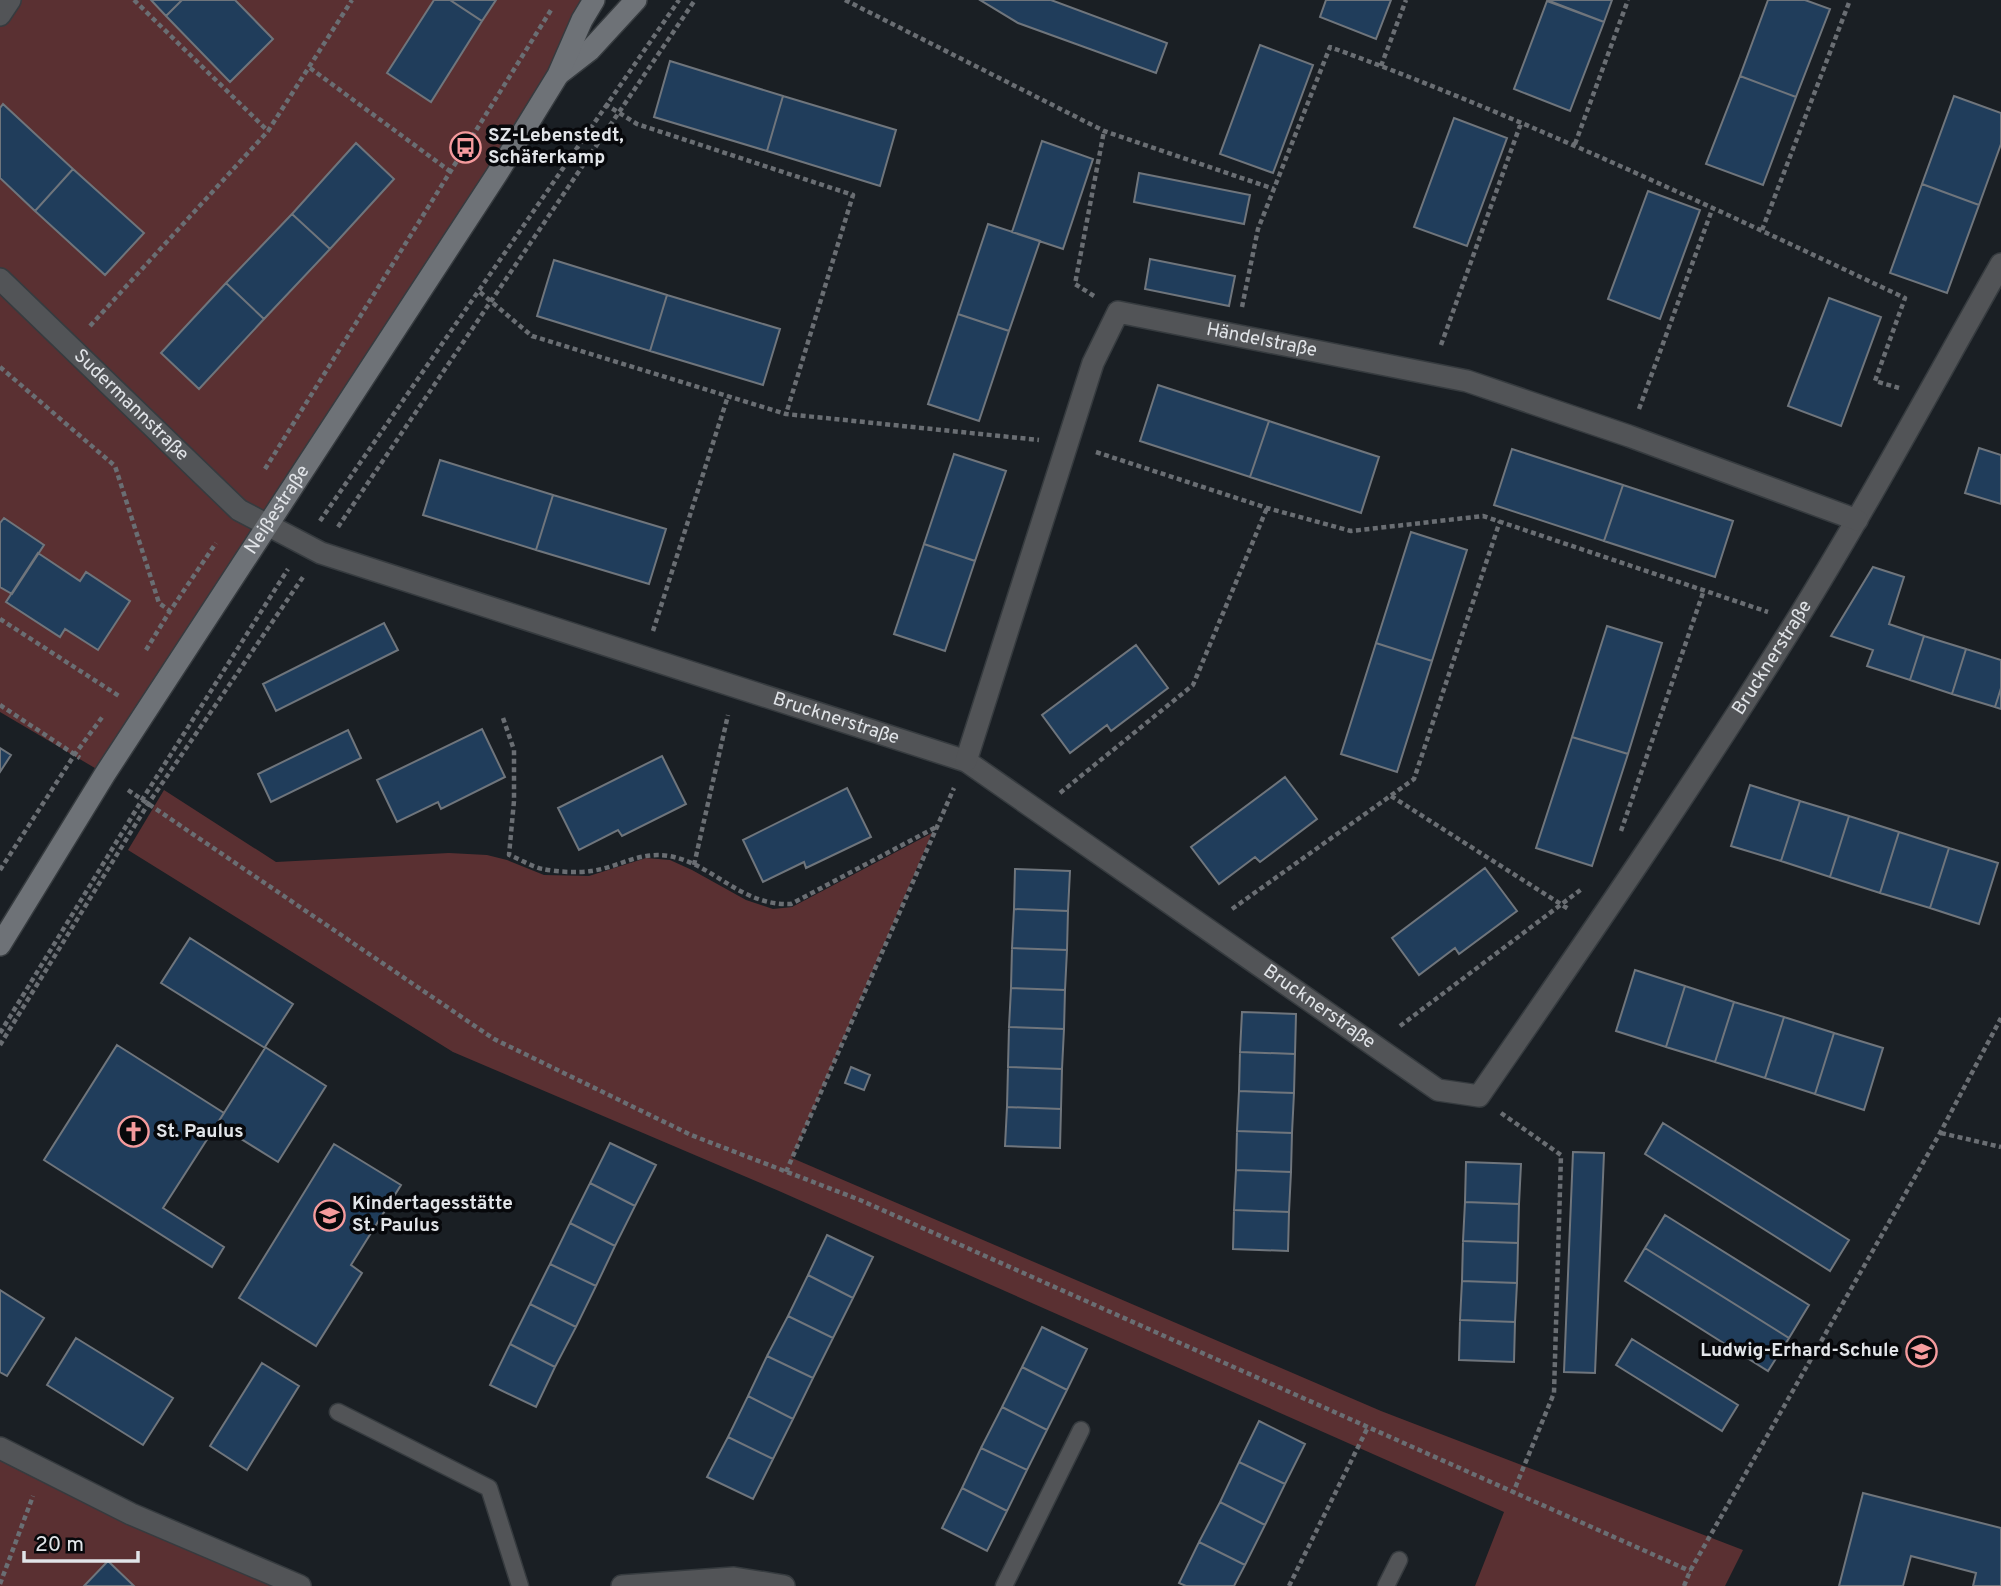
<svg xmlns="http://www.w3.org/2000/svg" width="2001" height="1586" viewBox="0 0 2001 1586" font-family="Overpass,sans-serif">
<rect width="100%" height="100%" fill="#1a1f24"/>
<!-- green -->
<path fill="#5a3032" d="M0,0H594L558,75L105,774L0,712Z
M164,790L276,862L449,853L487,855L507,860L544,875L589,876L646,858L670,860L692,870L746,900L773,909L792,907L932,833L792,1158L1381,1411L1743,1550L1725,1586H1475L1504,1512L779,1191L453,1052L128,850Z
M0,1448L300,1586H0Z"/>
<!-- building -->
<path fill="#203d5b" stroke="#6f757c" stroke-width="2" d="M151,0H182L166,16Z
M182,0H235L273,39L230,82L166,16Z
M434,0H450L482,21L431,102L387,73Z
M450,0H496L482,21Z
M980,0H1051L1167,43L1156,73L1018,23Z
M1326,0H1391L1376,39L1320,17Z
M1547,0H1612L1604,22Z
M1768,0H1805L1830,9L1796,97L1740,76Z
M1547,1L1604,22L1570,111L1514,89Z
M1260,45L1313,65L1273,173L1220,154Z
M670,61L783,96L767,151L654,117Z
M1740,76L1796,97L1763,185L1706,164Z
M783,96L896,130L880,186L767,151Z
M1954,96L2001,113V144L1979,205L1922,184Z
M3,104L73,169L35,211L0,178V108Z
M1454,118L1507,138L1467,246L1414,227Z
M1042,141L1093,159L1063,249L1012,232Z
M356,143L394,179L330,249L292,214Z
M73,169L144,233L105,275L35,211Z
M1139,173L1250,195L1244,224L1134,202Z
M1922,184L1979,205L1947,293L1890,273Z
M1648,191L1700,210L1660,319L1608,299Z
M292,214L330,249L264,319L226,283Z
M988,224L1040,241L1009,331L958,314Z
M1150,259L1235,276L1229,306L1145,289Z
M554,260L667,295L650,351L537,316Z
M226,283L264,319L199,389L161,353Z
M667,295L780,329L763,385L650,351Z
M1829,298L1881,317L1841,426L1788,406Z
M958,314L1009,331L979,421L928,404Z
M1158,385L1269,421L1250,477L1140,441Z
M1269,421L1379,457L1361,513L1250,477Z
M1979,448L2001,455V504L1965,493Z
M1512,449L1623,485L1604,541L1494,505Z
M954,454L1006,471L975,561L924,544Z
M440,460L553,495L536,550L423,515Z
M1623,485L1733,521L1715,577L1604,541Z
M553,495L666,529L649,584L536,550Z
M4,518L44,545L12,594L0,587V523Z
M1411,532L1467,550L1432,661L1376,643Z
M924,544L975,561L945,651L894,634Z
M38,553L80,581L86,572L130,601L98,650L65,629L60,637L6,602Z
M1873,567L1904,577L1889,624L1924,636L1910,680L1867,666L1873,650L1831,636Z
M384,623L398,650L276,711L263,684Z
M1607,626L1662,643L1628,754L1572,737Z
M1924,636L1966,649L1952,694L1910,680Z
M1376,643L1432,661L1397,772L1341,754Z
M1136,645L1168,688L1111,731L1107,725L1070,753L1042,715Z
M1966,649L2001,660V688L1995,707L1952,694Z
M2001,688V709L1995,707Z
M482,729L505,777L441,809L438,802L397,822L377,780Z
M348,730L361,758L271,802L258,774Z
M1572,737L1628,754L1592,866L1536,848Z
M0,748L11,755L0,772Z
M662,756L686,804L622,836L618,830L579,850L558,808Z
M1285,777L1317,819L1260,862L1255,857L1219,884L1191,847Z
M1750,785L1800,801L1781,861L1731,846Z
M847,788L871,837L806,868L804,862L763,882L743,840Z
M1800,801L1849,816L1830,877L1781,861Z
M1849,816L1899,832L1880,893L1830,877Z
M1899,832L1949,848L1930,908L1880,893Z
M1949,848L1998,863L1979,924L1930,908Z
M1485,868L1517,911L1459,954L1455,948L1419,975L1392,938Z
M1015,869L1070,871L1068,911L1014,909Z
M1014,909L1068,911L1067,950L1012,948Z
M190,938L293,1004L265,1047L326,1086L278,1162L217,1124L265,1048L161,983Z
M1012,948L1067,950L1065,990L1011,988Z
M1635,970L1685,986L1666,1047L1616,1031Z
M1685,986L1734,1002L1715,1062L1666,1047Z
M1011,988L1065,990L1064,1029L1009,1027Z
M1734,1002L1784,1017L1765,1078L1715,1062Z
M1242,1012L1296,1014L1295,1054L1240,1052Z
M1784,1017L1834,1033L1815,1094L1765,1078Z
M1009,1027L1064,1029L1062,1069L1008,1067Z
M1834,1033L1883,1048L1864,1110L1815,1094Z
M117,1045L224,1113L163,1208L224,1247L212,1267L44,1160Z
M1240,1052L1295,1054L1294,1093L1239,1091Z
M851,1067L870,1075L864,1090L845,1083Z
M1008,1067L1062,1069L1061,1109L1007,1107Z
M1239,1091L1294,1093L1292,1133L1237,1131Z
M1007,1107L1061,1109L1060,1148L1005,1146Z
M1663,1123L1849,1240L1830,1271L1645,1154Z
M1237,1131L1292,1133L1291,1172L1236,1170Z
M610,1143L656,1165L635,1206L590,1183Z
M334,1144L401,1185L351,1265L362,1273L316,1346L239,1298Z
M1573,1152L1604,1153L1595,1373L1564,1372Z
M1466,1162L1521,1164L1519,1204L1465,1202Z
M1236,1170L1291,1172L1289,1212L1234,1210Z
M590,1183L635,1206L615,1246L570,1223Z
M1465,1202L1519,1204L1518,1243L1463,1241Z
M1234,1210L1289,1212L1288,1251L1233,1249Z
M1665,1215L1809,1305L1789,1338L1645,1248Z
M570,1223L615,1246L596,1286L550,1264Z
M827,1235L873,1257L853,1298L808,1275Z
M1463,1241L1518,1243L1517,1283L1462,1281Z
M1645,1248L1789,1338L1768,1371L1625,1281Z
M550,1264L596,1286L576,1327L530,1304Z
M808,1275L853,1298L833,1338L788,1316Z
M1462,1281L1517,1283L1515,1322L1460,1320Z
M0,1290L44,1318L7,1376L0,1372Z
M530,1304L576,1327L555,1367L510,1344Z
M788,1316L833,1338L813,1378L767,1356Z
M1460,1320L1515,1322L1514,1362L1459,1360Z
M1042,1327L1087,1349L1067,1390L1022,1367Z
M76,1338L173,1398L143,1445L47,1385Z
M1632,1339L1738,1405L1722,1431L1616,1365Z
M510,1344L555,1367L536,1407L490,1385Z
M767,1356L813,1378L793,1419L748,1396Z
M262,1363L299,1386L247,1470L210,1446Z
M1022,1367L1067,1390L1047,1430L1002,1407Z
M748,1396L793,1419L773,1459L728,1437Z
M1002,1407L1047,1430L1027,1470L981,1448Z
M1259,1421L1305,1444L1285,1484L1239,1462Z
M728,1437L773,1459L753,1499L707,1477Z
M981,1448L1027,1470L1007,1511L962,1488Z
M1239,1462L1285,1484L1265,1525L1220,1502Z
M962,1488L1007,1511L987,1551L942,1528Z
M1863,1493L2001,1528V1586H1973L1976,1573L1911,1556L1903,1586H1839Z
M1220,1502L1265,1525L1245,1565L1199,1542Z
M1199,1542L1245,1565L1234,1586H1186L1179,1583Z
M108,1561L134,1586H84Z"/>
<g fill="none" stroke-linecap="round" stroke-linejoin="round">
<defs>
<path id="lane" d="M338,1412L489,1488L520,1586
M1004,1586L1081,1430
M1386,1586L1399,1560"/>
<g id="street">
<path d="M0,15L10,0"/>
<path id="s1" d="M0,279L239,510L321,553L966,761L1438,1090L1479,1096C1587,940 1695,783 1796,621C1868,505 1933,384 2001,264"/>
<path id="s2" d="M966,761L1093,363L1118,312L1467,381L1629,436L1857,520"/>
<path d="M0,1448L131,1514L300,1586"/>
<path d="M622,1586L734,1578L784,1586"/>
</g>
<g id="secondary">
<path d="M559,74L590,50L636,0"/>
<path id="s3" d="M0,945L105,774L497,174L558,75L582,20L594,0"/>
</g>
</defs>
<!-- lane casing -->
<use href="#lane" stroke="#363b3f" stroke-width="19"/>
<!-- street casing -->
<use href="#street" stroke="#363b3f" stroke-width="24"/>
<!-- secondary casing -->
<use href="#secondary" stroke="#363b3f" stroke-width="24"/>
<!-- path -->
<path stroke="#6a6e73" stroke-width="4.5" stroke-dasharray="5 3.5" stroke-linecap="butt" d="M134,0L268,131
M845,0L1104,131L1274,189
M1381,66L1406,0
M310,68L451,172
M605,104L637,124L853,195L786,414
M1575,144L1628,0
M1762,230L1850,0
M480,292L532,336L786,414L1039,440
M1094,296L1075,284L1104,131
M1242,307L1258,229L1330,47C1527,119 1716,209 1905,298L1875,381L1899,388
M90,326L268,131L352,0
M1441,345L1521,123
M0,367L115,466L159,603L170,611
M1639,409L1713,207
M1096,452L1267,508L1351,531L1483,516L1768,612
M265,469L551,10
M320,521L679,0
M338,527L695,0
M0,619L119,696
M653,631L728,396
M146,650L170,611L216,543
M0,705L80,758
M503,718L514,750V801L509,855C520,859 532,867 543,869C556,872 578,873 591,871C620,867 639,851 669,856C714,864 740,906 791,904L938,826
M128,790L494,1039L691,1135L860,1200L1690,1571
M1060,793L1193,685L1267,508
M1391,796L1570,910
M1621,831L1704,590
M694,865L728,715
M0,870L75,754L103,716
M1232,909L1414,779L1500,521
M1400,1026L1583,888
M0,1033L142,800L288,569
M0,1045L148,804L303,577
M1501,1113L1561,1155L1554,1393L1513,1493
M1941,1133L2001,1147
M786,1172L954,788
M0,1584L33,1496
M1289,1586L1367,1429
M1684,1586L1690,1571L1940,1133L2001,1018"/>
<!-- lane -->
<use href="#lane" stroke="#525457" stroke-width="16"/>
<!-- street -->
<use href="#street" stroke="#525457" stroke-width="21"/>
<!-- secondary -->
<use href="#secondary" stroke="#6e7277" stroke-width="21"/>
</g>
<!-- icons -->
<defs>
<symbol id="bus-ring" viewBox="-11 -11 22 22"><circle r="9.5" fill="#07080b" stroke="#f59b9d" stroke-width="1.5"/><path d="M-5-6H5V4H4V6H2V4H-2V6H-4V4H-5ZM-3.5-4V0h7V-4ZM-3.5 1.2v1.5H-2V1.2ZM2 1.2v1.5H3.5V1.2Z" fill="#f59b9d"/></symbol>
<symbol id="church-ring" viewBox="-11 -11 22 22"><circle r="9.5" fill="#07080b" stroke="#f59b9d" stroke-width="1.5"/><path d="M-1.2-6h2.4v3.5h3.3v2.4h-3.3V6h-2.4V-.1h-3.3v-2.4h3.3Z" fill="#f59b9d"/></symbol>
<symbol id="school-ring" viewBox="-11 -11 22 22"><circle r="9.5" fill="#07080b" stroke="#f59b9d" stroke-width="1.5"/><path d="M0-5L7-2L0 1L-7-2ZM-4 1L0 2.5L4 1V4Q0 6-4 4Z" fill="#f59b9d"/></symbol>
</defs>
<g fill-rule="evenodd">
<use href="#bus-ring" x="448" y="130" width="35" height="35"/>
<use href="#church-ring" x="116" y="1114" width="35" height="35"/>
<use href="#school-ring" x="312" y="1198" width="35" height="35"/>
<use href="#school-ring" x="1904" y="1334" width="35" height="35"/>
</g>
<g text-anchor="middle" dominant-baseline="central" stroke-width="7" stroke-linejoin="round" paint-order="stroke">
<!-- poi labels -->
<g font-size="19" font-weight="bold" fill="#e1e4e8" stroke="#07080b" text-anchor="start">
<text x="488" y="136">SZ-Lebenstedt,<tspan x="488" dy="22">Schäferkamp</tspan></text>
<text x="156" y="1132">St. Paulus</text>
<text x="352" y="1204">Kindertagesstätte<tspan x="352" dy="22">St. Paulus</tspan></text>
<text x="1899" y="1351" text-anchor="end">Ludwig-Erhard-Schule</text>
</g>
<!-- street labels -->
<g font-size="19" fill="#e1e4e8" stroke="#07080b">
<text stroke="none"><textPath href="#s2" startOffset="621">Händelstraße</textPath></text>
<text stroke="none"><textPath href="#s1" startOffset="182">Sudermannstraße</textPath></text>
<text stroke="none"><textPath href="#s3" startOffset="516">Neißestraße</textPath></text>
<text stroke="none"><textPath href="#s1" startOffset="2247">Brucknerstraße</textPath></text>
<text stroke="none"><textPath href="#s1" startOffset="966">Brucknerstraße</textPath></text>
<text stroke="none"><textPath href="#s1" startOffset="1533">Brucknerstraße</textPath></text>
</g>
</g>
<!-- scale -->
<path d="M24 1551v10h114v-10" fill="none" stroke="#e1e4e8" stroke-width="3.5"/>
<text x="35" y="1551" font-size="21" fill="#e1e4e8" stroke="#07080b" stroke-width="5" paint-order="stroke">20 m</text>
</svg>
